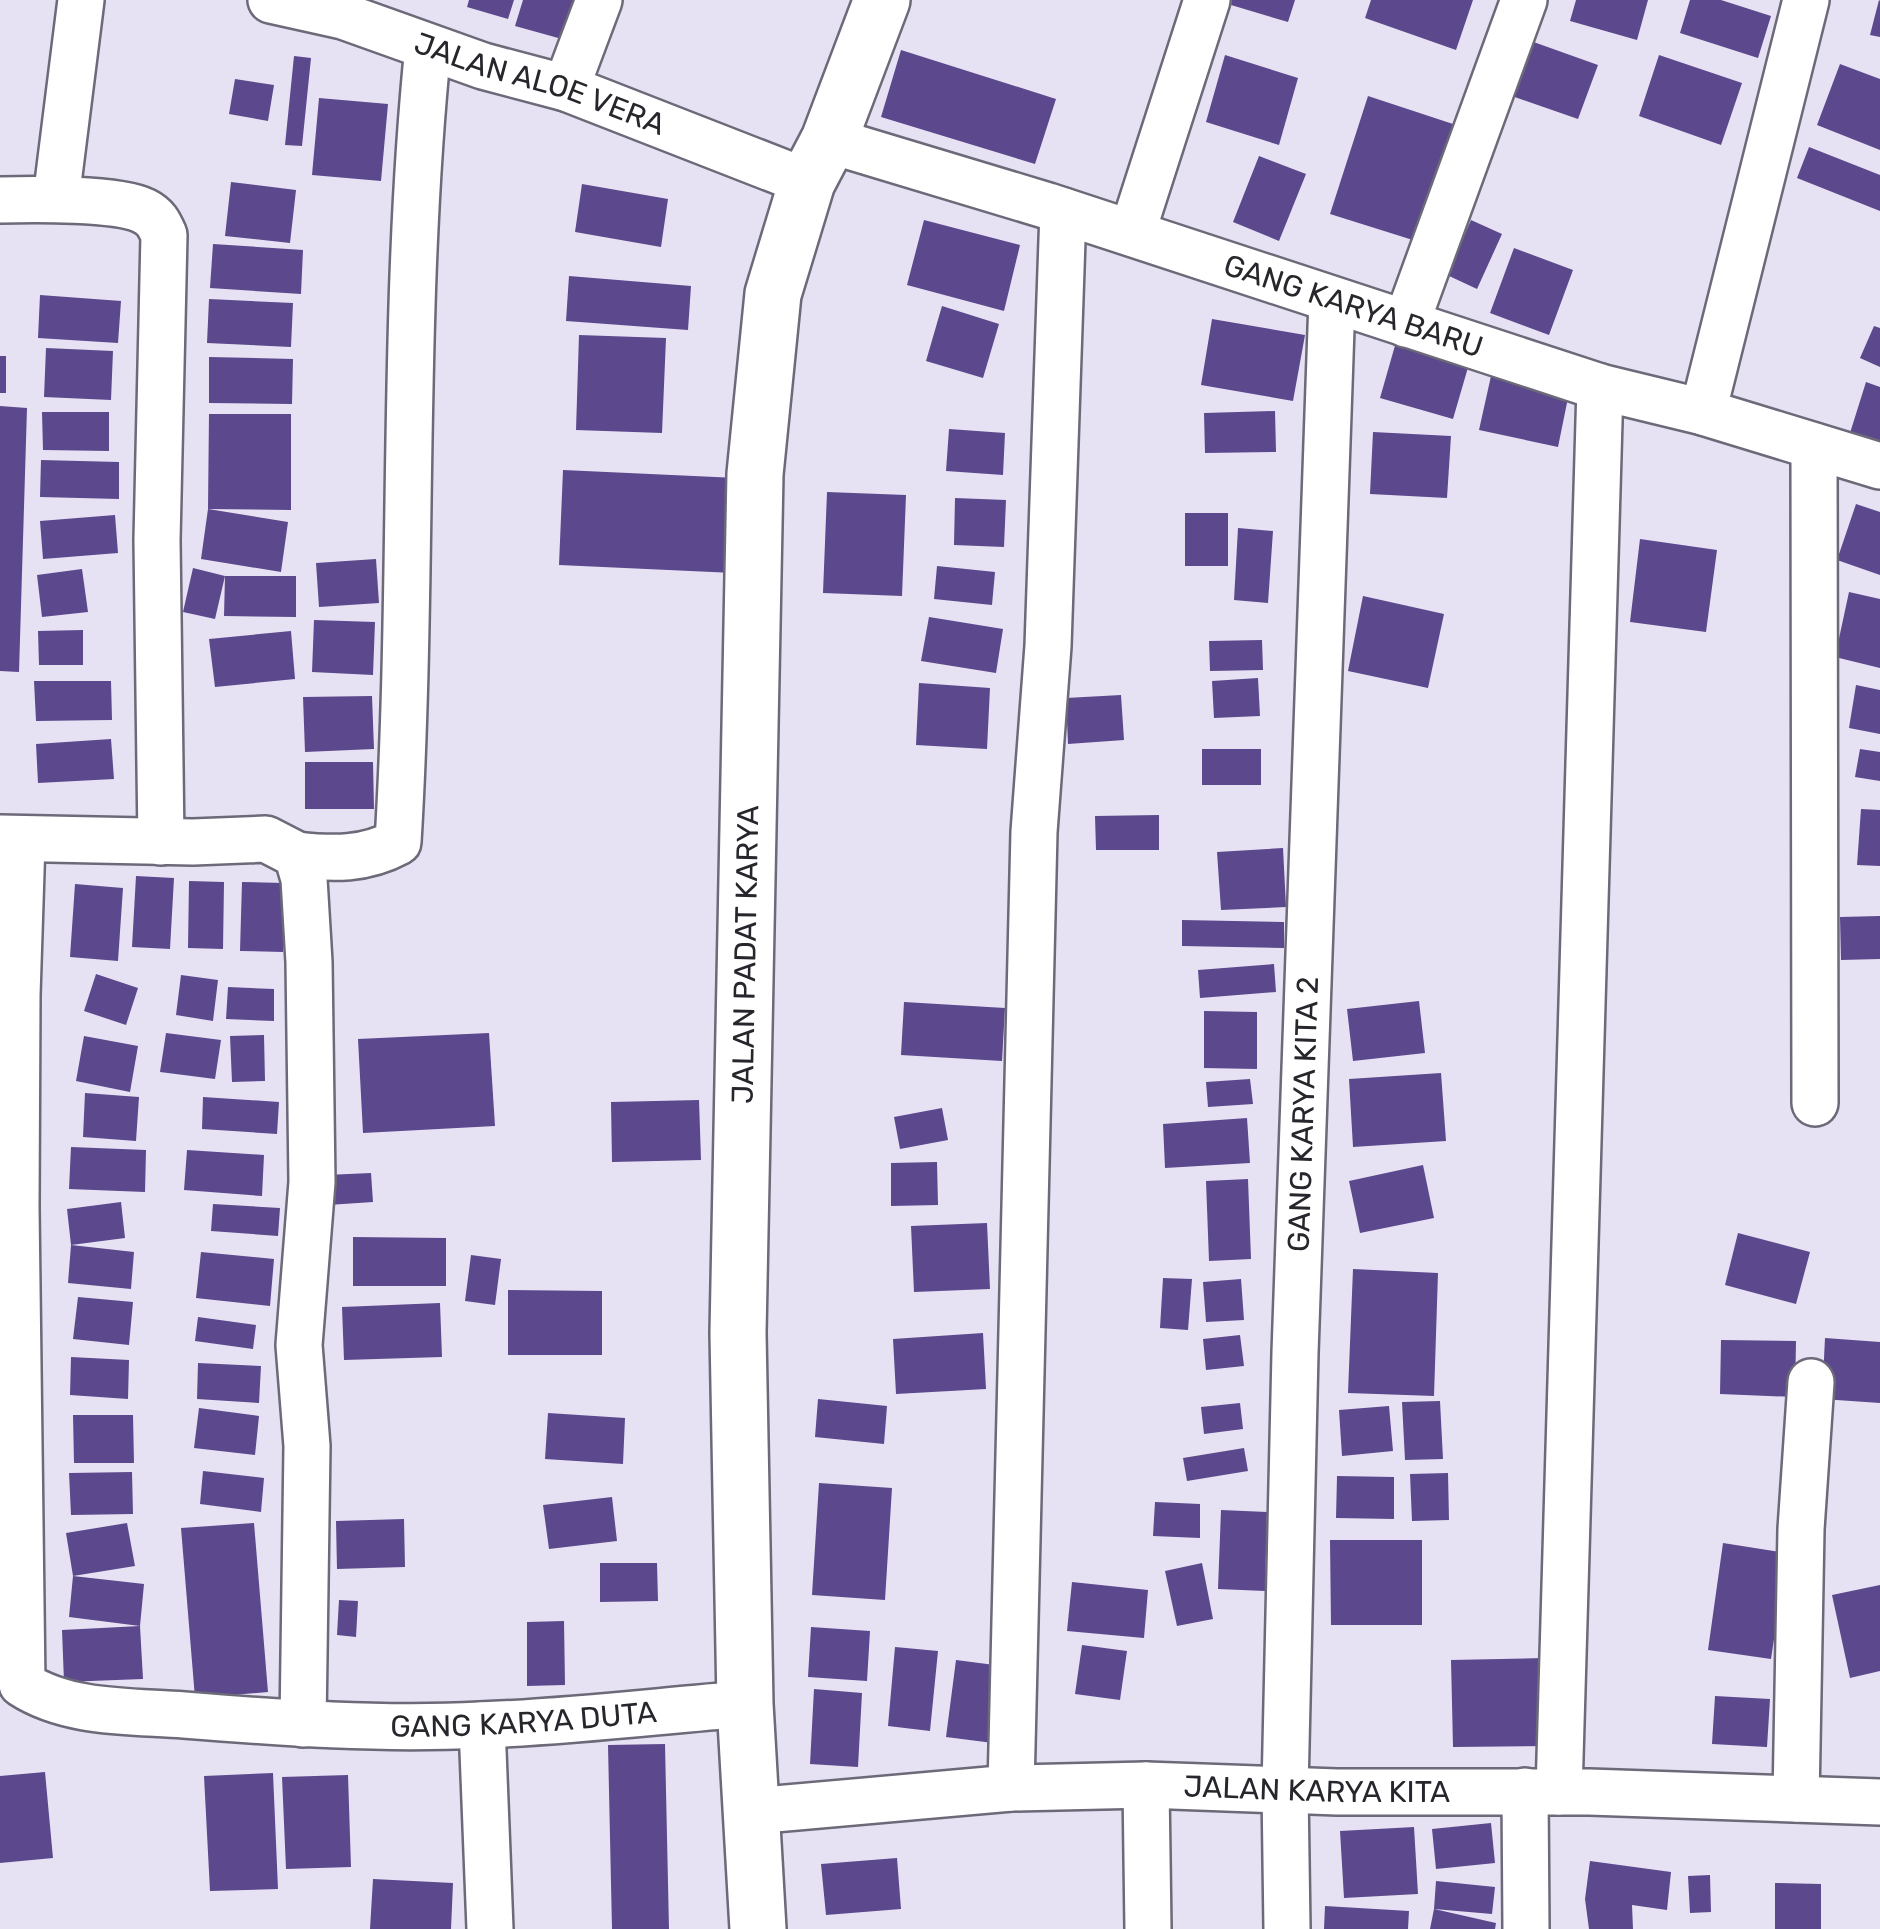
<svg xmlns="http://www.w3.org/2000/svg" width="1880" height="1929" viewBox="0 0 1880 1929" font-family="Rubik,sans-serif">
<rect width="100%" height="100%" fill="#e6e2f4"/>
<!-- building -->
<path fill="#5c488c" d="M469,0H514L508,19L467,7Z
M523,0H580L569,41L515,26Z
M1232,0H1295L1288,22L1231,5Z
M1371,0H1473L1456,50L1365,18Z
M1576,0H1648L1637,40L1570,21Z
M1690,0H1721L1771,16L1758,58L1680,33Z
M1879,0L1880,1V37L1870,35Z
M1528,40L1598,65L1578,119L1509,95Z
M901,50L1056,99L1035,164L881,117Z
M1225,55L1298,78L1279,145L1206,122Z
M1659,55L1742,83L1721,145L1639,116Z
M294,56L311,58L302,146L285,145Z
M1840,64L1880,79V150L1817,125Z
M235,79L274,85L268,121L229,114Z
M1368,96L1453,124L1416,241L1330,214Z
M319,98L388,104L381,181L312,175Z
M1809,147L1880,175V211L1797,178Z
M1259,156L1306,174L1279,241L1233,222Z
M231,182L296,190L290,243L225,236Z
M582,184L668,199L661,247L575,232Z
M924,220L1020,245L1004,311L907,285Z
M1471,220L1502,234L1477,289L1447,275Z
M213,244L303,250L301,294L210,288Z
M1514,248L1573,270L1549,335L1490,313Z
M569,276L691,286L688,330L566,321Z
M40,295L121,301L118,343L38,338Z
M209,299L293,303L291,347L207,343Z
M942,306L999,324L983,378L926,361Z
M1212,319L1305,335L1293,401L1201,385Z
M1874,326L1880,328V367L1860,358Z
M579,335L666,338L662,433L576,430Z
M1396,342L1469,364L1453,419L1380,398Z
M46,348L113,351L111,400L44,397Z
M0,356H6V393H0Z
M209,357L293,359L292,404L209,403Z
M1491,376L1569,393L1558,447L1479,430Z
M1866,382L1880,387V443L1850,433Z
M0,406L27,408L19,672L0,671Z
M1275,411L1276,452L1205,453L1204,413Z
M42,412H109V451L43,450Z
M209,414H291V510L208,509L288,522L281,572L201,559L208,509Z
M949,429L1005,433L1003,475L946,471Z
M1373,432L1451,436L1447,498L1370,494Z
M41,460L119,462V499L40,497Z
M563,470L737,478L734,573L559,565Z
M827,492L906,495L902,596L823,593Z
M955,498L1006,500L1004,547L954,545Z
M1856,504L1880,512V575L1837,560Z
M1185,513H1228V566H1185Z
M115,515L118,553L43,559L40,521Z
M1238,528L1273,531L1268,603L1234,600Z
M1640,539L1717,550L1706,632L1630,622Z
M376,559L379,603L319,607L316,563Z
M937,566L995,572L992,605L934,599Z
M193,568L225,576L215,619L183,612Z
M82,569L88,612L42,617L37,575Z
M225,576H296V617L224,616Z
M1849,592L1880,599V668L1835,657Z
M1363,596L1444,614L1428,688L1348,671Z
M929,617L1003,629L996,673L921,661Z
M314,620L375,622L373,675L312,672Z
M83,630V665H39L38,631Z
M291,631L295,679L215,687L209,639Z
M1262,640L1263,670L1210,671L1209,641Z
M1258,678L1260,716L1214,718L1212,681Z
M34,681H111L112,720L36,721Z
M919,683L990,688L987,749L916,745Z
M1856,685L1880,690V734L1849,728Z
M1121,695L1124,740L1068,744L1066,698Z
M372,696L374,749L305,752L303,697Z
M111,739L114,779L38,783L36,744Z
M1202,749H1261V785H1202Z
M1860,749L1880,752V781L1855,777Z
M305,762H373L374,809H305Z
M1861,809L1880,810V866L1857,865Z
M1159,815V850H1096L1095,816Z
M1283,848L1286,907L1221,910L1217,852Z
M136,876L174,878L170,949L132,947Z
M189,881L224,882L223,949L188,948Z
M242,882L284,883L283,952L240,951Z
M75,884L123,888L118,961L70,957Z
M1880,916V959L1841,960L1840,917Z
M1182,920L1284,922V948L1182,946Z
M1274,964L1276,992L1200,998L1198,970Z
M96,974L138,988L126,1025L84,1011Z
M181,975L218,980L213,1021L176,1015Z
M228,987L274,989V1021L226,1019Z
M1419,1001L1425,1053L1353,1061L1347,1009Z
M904,1002L1005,1008L1002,1061L901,1055Z
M1204,1011L1257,1012V1069L1204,1068Z
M166,1033L221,1040L215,1079L160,1072Z
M489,1033L495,1126L363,1133L358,1039Z
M264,1035L265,1081L232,1082L230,1036Z
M84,1036L138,1046L130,1092L76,1081Z
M1441,1073L1446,1141L1353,1147L1349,1079Z
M1250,1079L1253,1104L1208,1107L1206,1082Z
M85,1093L139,1097L136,1141L83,1137Z
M203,1097L279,1102L277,1134L202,1129Z
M699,1100L701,1160L612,1162L611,1102Z
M942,1108L948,1140L900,1149L894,1117Z
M1247,1118L1250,1163L1165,1168L1163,1124Z
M71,1147L146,1150L145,1192L69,1189Z
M187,1150L264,1155L262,1196L184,1190Z
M937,1162L938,1205L891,1206V1163Z
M1423,1165L1434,1218L1360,1233L1349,1181Z
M371,1173L373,1202L328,1205L326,1175Z
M1248,1179L1251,1259L1209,1261L1206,1181Z
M121,1202L125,1238L71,1245L67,1209Z
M213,1204L280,1208L278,1236L211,1231Z
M987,1223L990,1289L914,1292L911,1226Z
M1738,1233L1810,1252L1796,1304L1725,1285Z
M353,1237L446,1238V1286H353Z
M71,1245L134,1252L131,1289L68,1283Z
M201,1252L274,1259L270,1306L196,1298Z
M471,1255L501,1259L495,1305L465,1301Z
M1353,1269L1438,1273L1434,1396L1348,1393Z
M1163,1278L1192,1279L1188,1330L1160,1328Z
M1241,1279L1244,1320L1206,1322L1203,1282Z
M508,1290L602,1291V1355H508Z
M78,1297L133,1302L129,1345L73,1339Z
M440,1303L442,1357L344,1360L342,1307Z
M198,1317L256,1325L253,1349L195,1341Z
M983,1333L986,1389L896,1394L893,1339Z
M1240,1335L1244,1366L1206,1370L1203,1339Z
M1825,1338L1880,1342V1403L1822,1399Z
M1721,1340L1796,1341L1795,1397L1720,1394Z
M71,1357L129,1360L128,1399L70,1395Z
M198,1363L261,1366L259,1403L197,1399Z
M818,1399L887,1406L884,1444L815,1437Z
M1440,1401L1443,1459L1405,1460L1402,1402Z
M1240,1403L1243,1429L1204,1434L1201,1407Z
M1389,1406L1393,1451L1342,1456L1339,1410Z
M199,1408L259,1416L255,1455L194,1448Z
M548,1413L625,1418L623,1464L545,1459Z
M73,1415H133L134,1463H74Z
M1244,1448L1248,1471L1187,1481L1183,1458Z
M203,1471L264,1478L261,1512L200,1504Z
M132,1472L133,1514L71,1515L69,1473Z
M1448,1473L1449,1520L1412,1521L1410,1474Z
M1337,1476L1394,1477V1519L1336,1518Z
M819,1483L892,1488L885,1600L812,1595Z
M612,1497L617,1541L549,1549L543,1505Z
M1155,1502L1200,1504V1538L1153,1536Z
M1221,1510L1267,1512L1265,1591L1218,1589Z
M404,1519L405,1567L337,1569L336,1521Z
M127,1523L135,1566L73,1576L144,1584L140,1626L143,1679L64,1682L62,1630L140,1626L69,1617L73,1576L66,1533Z
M254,1523L268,1692L195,1698L181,1528Z
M1330,1540H1422V1625H1331Z
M1723,1543L1787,1553L1771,1659L1708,1650Z
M600,1563H657L658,1601L600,1602Z
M1202,1563L1213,1619L1177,1626L1165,1571Z
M1072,1582L1148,1590L1144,1638L1067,1631Z
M1880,1585V1671L1850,1678L1832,1595Z
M339,1600L358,1601L356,1637L337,1635Z
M564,1621L565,1685L527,1686V1622Z
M811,1627L870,1631L867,1681L808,1677Z
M1082,1645L1127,1651L1120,1700L1075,1694Z
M895,1647L938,1651L930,1731L888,1726Z
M1545,1658L1548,1746L1453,1747L1451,1660Z
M956,1660L1010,1667L1001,1744L946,1737Z
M814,1689L862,1693L858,1767L810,1764Z
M1715,1696L1770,1699L1767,1747L1712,1744Z
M665,1744L669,1929H612L608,1745Z
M45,1772L53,1858L0,1863V1776Z
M273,1773L278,1889L210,1891L204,1776Z
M348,1775L351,1867L286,1869L282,1777Z
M1491,1823L1495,1863L1436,1869L1432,1829Z
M1414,1827L1418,1894L1344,1898L1340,1831Z
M897,1858L901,1909L826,1915L821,1864Z
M1590,1861L1671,1872L1667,1910L1632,1905L1633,1929H1589L1585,1899Z
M1710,1875L1711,1912L1690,1913L1688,1876Z
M373,1879L453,1883L451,1929H370Z
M1436,1881L1495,1887L1492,1914L1434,1909Z
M1775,1883L1821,1884V1929H1775Z
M1325,1906L1409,1911L1408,1929H1324Z
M1434,1909L1496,1923L1495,1929H1430Z"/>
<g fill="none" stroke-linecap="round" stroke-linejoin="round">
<defs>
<g id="street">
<path id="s1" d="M271,0L343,16L483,66L566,88L807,182"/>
<path d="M566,88L599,0"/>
<path id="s2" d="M829,140L1048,206L1600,387L1703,412L1880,466"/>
<path d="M56,199L81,0"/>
<path d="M0,200C31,199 119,198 144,211C156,217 159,224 164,235L157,540L161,842"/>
<path d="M1132,233L1207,0"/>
<path d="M1406,324L1524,0"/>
<path d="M1703,412L1806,0"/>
<path d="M1814,446L1815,1103"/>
<path d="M0,838L193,842L266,839L297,855L304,879L309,962L312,1182L299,1345L307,1446L303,1724"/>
<path id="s3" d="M22,841L17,995L16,1207L22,1684C68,1714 130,1711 184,1715C283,1723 381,1730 480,1725C568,1722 657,1711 745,1704"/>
<path d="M297,855C333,859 365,860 398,842C414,578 401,312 428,47"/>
<path d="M482,1725L490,1929"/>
<path d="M1146,1785L1148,1929"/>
<path d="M1011,1788L1034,832L1048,646L1063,211"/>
<path d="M1525,1791L1526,1929"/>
<path d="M1559,1792L1600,387"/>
<path d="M1796,1799L1801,1529L1811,1382"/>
<path id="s4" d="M753,1811L1011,1788L1146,1785L1337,1792H1589L1880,1802"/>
<path id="s5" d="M1287,1929L1285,1789L1295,1353L1332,300"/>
</g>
<g id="secondary">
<path id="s6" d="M758,1929L745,1704L738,1333L755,474L773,294L807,182L829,140L882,0"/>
</g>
</defs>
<!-- street casing -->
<use href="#street" stroke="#6c6978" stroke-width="50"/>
<!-- secondary casing -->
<use href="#secondary" stroke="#6c6978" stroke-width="60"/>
<!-- street -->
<use href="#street" stroke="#fff" stroke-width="45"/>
<!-- secondary -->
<use href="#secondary" stroke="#fff" stroke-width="55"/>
</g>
<g text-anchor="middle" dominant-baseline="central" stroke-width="10" stroke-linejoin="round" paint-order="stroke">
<!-- street labels -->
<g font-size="30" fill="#27262c" stroke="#f3f0ff">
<text stroke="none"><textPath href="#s1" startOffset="282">JALAN ALOE VERA</textPath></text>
<text stroke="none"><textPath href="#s2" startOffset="550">GANG KARYA BARU</textPath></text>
<text stroke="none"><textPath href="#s6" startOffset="975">JALAN PADAT KARYA</textPath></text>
<text stroke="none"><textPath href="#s5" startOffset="815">GANG KARYA KITA 2</textPath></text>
<text stroke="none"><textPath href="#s3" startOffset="1350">GANG KARYA DUTA</textPath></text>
<text stroke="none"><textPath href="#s4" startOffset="565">JALAN KARYA KITA</textPath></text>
</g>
</g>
</svg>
